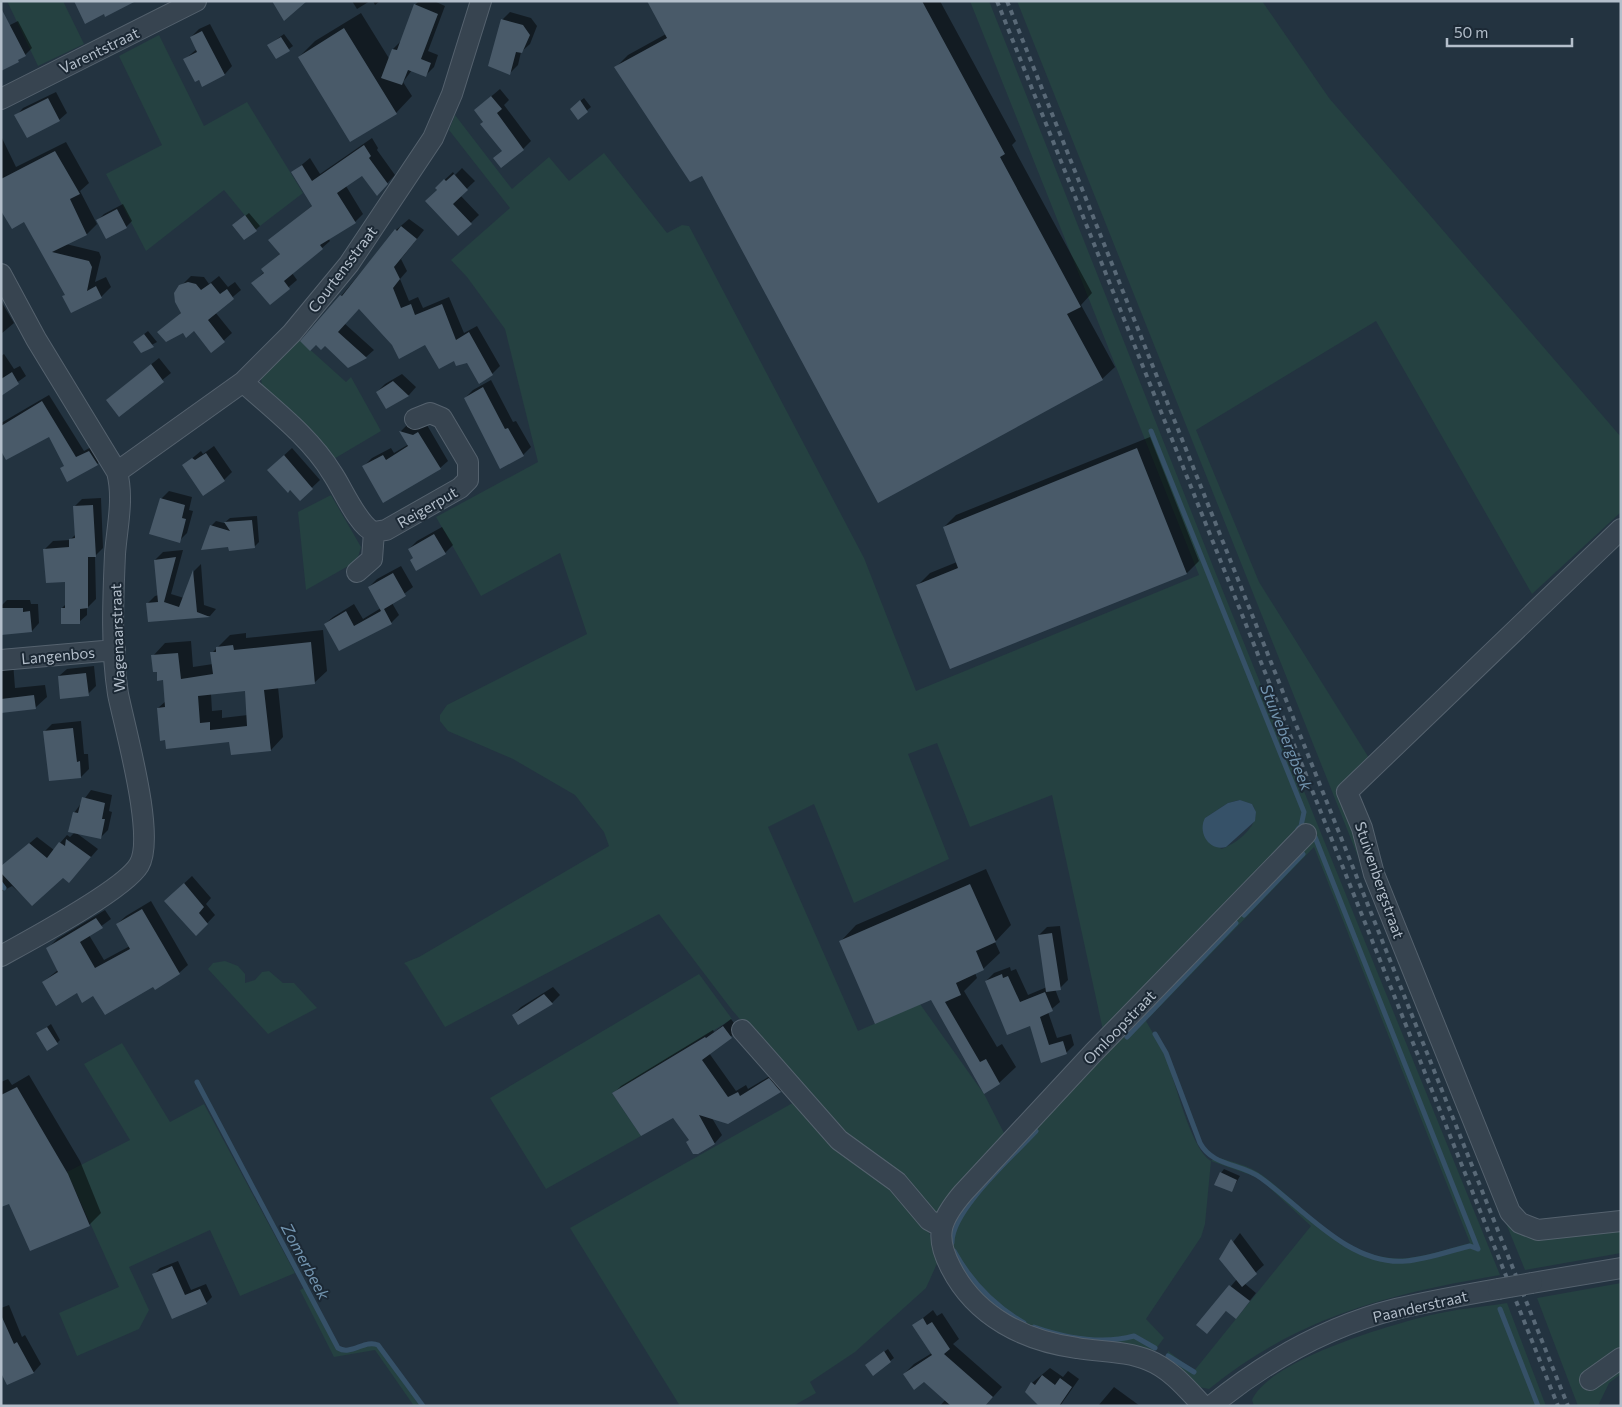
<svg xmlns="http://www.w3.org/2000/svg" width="1622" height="1407" viewBox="0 0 1622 1407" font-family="Commissioner,sans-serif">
<rect width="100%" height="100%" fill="#233340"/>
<!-- green -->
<path fill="#254141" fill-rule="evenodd" d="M7,1H63L84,44L38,66Z
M970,1H989L1214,569L1500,1275C1389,1294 1299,1316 1209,1389L1199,1387L1166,1362L1168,1351L1194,1371L1311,1226L1259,1178L1211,1161L1205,1224L1201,1237L1146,1319L1164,1338L1152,1354L1037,1333L983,1300L950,1253L949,1225L1104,1035L1052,795L970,827L937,743L908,754L949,859L854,903L814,804L768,827L858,1031L920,1004L984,1094L1005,1135L941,1212L932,1213L845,1141L732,1010L659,914L445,1027L407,966L404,963L419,957L609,846L604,832L575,795L513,759L448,731L440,721V715L447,705L587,634L560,553L481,596L436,517L538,462L505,329L467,277L451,260L510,208L449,130L455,115L512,189L549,157L569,181L604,153L667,233L682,225L689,226L864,558L916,691L1199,575ZM1239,800L1252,804C1265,822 1237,844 1221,849L1205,818L1228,803ZM1314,847L1470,1243C1450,1248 1428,1256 1407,1258C1346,1264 1306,1207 1262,1175C1249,1165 1232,1162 1216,1157L1211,1161C1190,1148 1175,1079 1165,1055C1160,1043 1152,1032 1146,1021Z
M1017,1H1262L1329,98L1621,437V512L1532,594L1376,321L1196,430L1259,582L1369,758L1340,791L1511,1222L1621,1224V1253L1525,1270L1402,967Z
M159,35L204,126L247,102L303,193L256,229L224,190L146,251L106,174L162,145L119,56Z
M296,337L346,382L351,377L381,431L332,460L262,387L261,377Z
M331,495L361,547L357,561L306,590L298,512Z
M225,961L238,966L245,974V983L255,980L262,972L269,971L283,983H294L317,1008L268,1034L208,969L213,963Z
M699,974L732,1019L612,1093L641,1136L546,1189L490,1098Z
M122,1043L170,1122L204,1104L295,1273L240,1296L210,1230L129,1267L149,1310L139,1329L77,1356L59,1313L119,1287L67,1172L130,1140L84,1064Z
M798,1100L924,1219L939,1259L926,1288L855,1352L810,1382L816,1393L793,1406H680L570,1228Z
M1621,1283V1374L1609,1383L1598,1406H1578L1537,1298Z
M306,1287L338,1351L374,1345L382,1348L421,1406H414L375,1350L334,1357L300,1290Z
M1507,1303L1546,1406H1254L1252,1400C1269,1360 1390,1325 1431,1315C1456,1309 1482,1307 1507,1303Z"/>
<!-- water -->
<path fill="#365168" d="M1240,800L1252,804L1256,812L1255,821L1226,847C1210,852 1197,833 1205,818L1228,803Z"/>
<!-- shadow -->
<path fill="#0007" fill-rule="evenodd" d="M352,1H370L357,9Z
M373,1H380L375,5Z
M419,1H434L445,6L428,51L438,55L434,67L426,75L412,70L403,82L412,96L396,113L299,57L315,41L361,13L390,60L393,49L401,41L415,5Z
M648,1H940L1016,141L1012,145L1092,293L1081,305L1115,367L1102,379L702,174L616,67L628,55L666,34Z
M510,12L531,18L537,26L530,44L521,52L518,65L510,73L502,20Z
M18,21L32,48L25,55L8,26Z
M210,24L232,66L225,74L202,85L185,59L197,49L191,37L199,29Z
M284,34L293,46L277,58L269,45Z
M500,89L509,100L504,105L531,141L523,149L503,151L475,110Z
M56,92L67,113L59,120L16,116L23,108Z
M584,98L591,107L578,118L575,105Z
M1,136L16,167L66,142L89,183L80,191L97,224L87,234L66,244L99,252L101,257L95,282L106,277L111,287L101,297L64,296L66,294L25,220L1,209Z
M372,138L378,148L377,150L395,175L377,194L363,174L346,186L363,214L355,222L328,238L330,241L322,248L292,273L297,280L270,303L253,283L264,272L262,269L281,253L270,240L313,205L293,172L310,158L320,174Z
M462,168L475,181L460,195L479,215L458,235L436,188L453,172L455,175Z
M123,204L132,221L126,227L98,220L104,214Z
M249,213L260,226L244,239L237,222Z
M409,219L424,230L401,259L407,271L400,279L409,301L418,297L423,308L449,297L464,333L477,326L500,366L492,374L468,361L454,359L426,343L389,340L360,308L344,323L374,350L366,357L349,367L325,345L341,296L396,230Z
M191,276L204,277L209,284L219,276L228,287L235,282L241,290L215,312L232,333L212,351L194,330L159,332L182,312L183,284Z
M1,301L14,323L1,334Z
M148,331L157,342L141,351L138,339Z
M4,354L14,369L20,366L26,376L1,394V356Z
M159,358L171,373L119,415L107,400Z
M402,374L416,387L409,395L386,408L377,392L385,384Z
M491,380L513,422L516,421L531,447L523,455L465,398L473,390Z
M49,395L84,451L97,444L105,457L97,464L65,465L49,435L1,450V423Z
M408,424L422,428L427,425L448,461L440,468L364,466L372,458L391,448L394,453L409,444L401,431Z
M1150,437L1199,561L1187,573L918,585L930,573L957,562L944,527L956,515Z
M214,446L232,472L224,480L184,465L201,451L203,454Z
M292,448L320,480L300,499L268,470Z
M169,491L192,497L189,510L193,511L187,533L179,541L161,499Z
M101,498L103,548L95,556L96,599L87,608V615L79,622L62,608L66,604V581L45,549L53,541L70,540L76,534L74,507L82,499Z
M257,516L259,542L254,547L229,546L211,526L216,521L224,523L230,518Z
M442,527L453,545L445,553L414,557L409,549L417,541Z
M183,550L171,594L184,598L194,571L201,564L204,605L216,609L210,616L149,621L147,604L155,596L159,595L155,560L163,552Z
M401,566L413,587L392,603L399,615L391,623L340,650L325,624L333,617L354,604L363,619L381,608L369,587L377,579Z
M7,600H30L31,604H38L39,623L32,631L1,626V606Z
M323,630L327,671L314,683L278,687L283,737L271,750L230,740L166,739L158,708L166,701L164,679L158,671L153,656L165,643L191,641L193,667L213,664L212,653L230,635L246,633V638ZM246,690L248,715L222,718V710L212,711L211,694Z
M13,662L15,688L45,685L47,697L35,708L1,711V663Z
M94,666L96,686L88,694L59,676L67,669Z
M81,721L84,754H88L89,769L81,777L44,732L52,724Z
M91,790L112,795L109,811L112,812L108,830L100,838L75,832L98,849L77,873L63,876L32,904L12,886L1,892V867L37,837L54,850L67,835L70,837L75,832L74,813Z
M986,869L1011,925L995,942L1000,953L983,969L975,973L977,978L964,991L997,1047L1002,1044L1016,1067L999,1083L984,1092L931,998L840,942L856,925Z
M192,876L211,898L206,904L215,915L196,935L174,893Z
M151,901L188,965L179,973L153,985L94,994L43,982L58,970L48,948L57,939L105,910L111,919L89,935L104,960L130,946L117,924L126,916Z
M1060,926L1068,980L1060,988L1055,989L1060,1002L1048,1012L1057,1038L1071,1034L1074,1045L1066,1053L1042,1061L1030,1024L986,981L994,973L1010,967L1011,971L1016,969L1028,995L1047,987L1039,935L1047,927Z
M553,987L560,995L552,1003L518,1023L513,1015L521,1007Z
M731,1019L739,1030L709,1053L736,1091L746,1085L748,1089L777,1072L787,1083L780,1091L712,1118L722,1135L715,1143L698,1152L674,1116L613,1094L621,1086L713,1030L714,1032Z
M51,1024L60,1040L57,1043L37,1034Z
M29,1075L80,1161L101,1213L89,1225L9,1202L1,1206V1082L8,1079L12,1085Z
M1224,1169L1240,1176L1232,1190L1221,1173Z
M1240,1233L1264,1265L1244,1283L1256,1293L1243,1309L1227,1310L1207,1332L1198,1325L1237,1279L1220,1259Z
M178,1261L191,1290L206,1284L212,1297L206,1303L172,1317L154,1274L160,1268Z
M9,1305L22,1337L25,1335L41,1364L34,1372L7,1383L1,1363V1308Z
M933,1310L937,1316L942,1313L959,1339L953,1344L1002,1387L985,1406H940L946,1399L924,1381L904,1374L914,1364L932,1353L914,1325Z
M888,1349L894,1358L890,1361L870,1362Z
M1050,1368L1063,1377L1068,1371L1079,1379L1060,1406H1041L1032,1383Z
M1114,1387L1140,1406H1098Z"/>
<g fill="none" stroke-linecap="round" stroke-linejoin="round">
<!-- stream -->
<path stroke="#365168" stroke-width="5" d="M1151,431L1304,812L1301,826L1298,829
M1315,837L1478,1249
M1,884L4,888
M1244,915L1303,854
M1155,1034L1166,1053L1200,1143C1213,1167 1241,1163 1261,1178C1303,1208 1349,1266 1406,1261C1427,1259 1449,1251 1470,1246L1478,1249
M1127,1037L1236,923
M197,1082L338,1348C351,1356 365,1339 378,1345L423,1406
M952,1243C951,1211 1013,1156 1036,1131
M954,1251C971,1282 993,1305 1024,1323
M1500,1309L1538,1406
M1034,1327C1066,1338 1101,1345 1134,1336L1155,1348
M1168,1356L1194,1372"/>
</g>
<!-- building -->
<path fill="#495a69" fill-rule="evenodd" d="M74,1H136L105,17L104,14L85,24Z
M272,1H307L284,21Z
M647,1H922L1005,154L1000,157L1081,307L1067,314L1103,380L878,503L702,176L690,182L614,67L667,38Z
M414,4L438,14L421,59L431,63L426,77L408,70L402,85L381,78L392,49L397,50Z
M1,8L26,56L18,60L19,62L1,71Z
M501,19L523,25L530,35L522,53L516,52L510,75L488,66Z
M344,28L397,114L350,142L298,57Z
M202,31L225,75L202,87L199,80L195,82L183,59L197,52L190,37Z
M281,37L290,51L276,59L267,45Z
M491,96L502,109L497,113L524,150L501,168L493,158L502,151L480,124L483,122L474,110Z
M48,98L60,121L27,138L14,115Z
M580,100L588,112L578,120L570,109Z
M364,145L371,156L369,158L388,184L377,196L362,176L337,193L356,223L320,245L323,249L284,281L290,289L270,305L251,283L264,273L261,269L280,254L268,240L312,206L291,172L302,165L312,181Z
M55,151L80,194L70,199L87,235L52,252L89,261L92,267L87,291L96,286L102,298L71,313L62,296L65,295L24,222L12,229L1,211V179Z
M454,174L468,190L453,204L472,224L458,236L425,201L437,190L435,188L444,179L446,181Z
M117,209L127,228L106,239L96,220Z
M245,215L257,231L244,240L232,225Z
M401,226L417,239L394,267L400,279L393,288L401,308L411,304L415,315L442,304L456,340L469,332L493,375L479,384L467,363L456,366L454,361L439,369L425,345L399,359L392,345L359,309L338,332L367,358L356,364L348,368L325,346L321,350L316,345L310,351L300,341L340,295L342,296L395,229L397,231Z
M188,282L196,284L201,290L211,283L220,294L227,289L234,299L208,320L225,342L211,353L194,331L186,338L183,333L166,342L157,332L181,313L175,302L174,293L179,285Z
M144,334L154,347L141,353L133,342Z
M151,364L164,382L119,417L106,400Z
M12,372L19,384L1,396V379Z
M393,381L409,396L386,409L376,392Z
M483,387L505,429L508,428L524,456L500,469L464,398Z
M42,401L76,457L89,451L98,465L67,482L60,468L64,466L49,437L6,460L1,451V426Z
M399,431L413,435L418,432L441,469L383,503L362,466L383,455L386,460L408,446Z
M1137,448L1187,574L950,669L916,585L958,568L943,527Z
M206,453L225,481L203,496L182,465L192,458L195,460Z
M284,455L313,489L300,501L290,490L288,493L267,470Z
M160,498L185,505L182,518L186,519L180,543L149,534Z
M93,505L96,557H88V608L80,609V624H61V608H65V582L46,583L43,549L69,547V539L75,538L73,506Z
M252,520L255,548L229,551L228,547L201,550L210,525L230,531L224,522Z
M434,534L446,554L416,571L410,560L413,558L408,549Z
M176,557L164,602L179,607L193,570L197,612L210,617L148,622L146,603L158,602L154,560Z
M393,573L406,596L384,609L392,624L339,651L324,624L346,611L354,626L381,611L368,587Z
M1,608H23V612L30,611L32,632L1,635Z
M311,642L315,684L264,690L271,751L231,755L229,742L166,749L165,740L160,741L157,708L165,707L163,680L157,681V672H153L151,655L178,653L181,679L213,674L210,652H216V647L233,645L234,650ZM245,691L247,726L210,730V722L200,723L198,696Z
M86,673L89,696L60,699L58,676Z
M34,695L36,709L1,713V699Z
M73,728L77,762L80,761L81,778L49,781L43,731Z
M82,797L105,803L102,819H105L101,839L68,832L73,812L78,813Z
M66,839L91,857L69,883L63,878L32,906L1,873V866L29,843L47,858L59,842L65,846Z
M184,883L204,907L199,913L208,924L196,936L164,901Z
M970,884L996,942L976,951L984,970L956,983L961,995L945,1002L980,1062L986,1059L1000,1084L984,1094L931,1000L875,1024L839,941Z
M142,909L180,974L155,990L153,987L105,1015L93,996L82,1003L77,993L56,1006L42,982L58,972L46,948L96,918L103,928L80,942L95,968L130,949L116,924Z
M1052,933L1061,990L1046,992L1038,935Z
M1002,974L1003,978L1008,976L1020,1002L1045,992L1053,1011L1040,1017L1049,1045L1063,1041L1067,1054L1041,1063L1030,1026L1007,1035L985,981Z
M544,994L553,1004L518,1025L512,1015Z
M723,1026L732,1038L702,1060L728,1097L738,1092L740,1096L769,1078L781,1092L728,1124L699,1115L715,1144L698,1154H693L686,1142L689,1140L673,1118L641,1136L612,1093L705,1037L706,1038Z
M47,1027L58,1044L47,1051L36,1033Z
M17,1087L68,1174L90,1226L30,1251L9,1204L1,1207V1095Z
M1220,1172L1237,1180L1232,1192L1214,1185Z
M1231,1239L1257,1274L1242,1287L1219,1259Z
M172,1266L185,1295L200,1289L207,1304L172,1319L152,1274Z
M1229,1285L1250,1301L1236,1319L1226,1311L1207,1334L1196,1325Z
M1,1315L14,1344L17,1342L34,1373L7,1385L1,1373Z
M923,1318L927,1325L932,1322L950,1349L944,1354L993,1397L985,1406H951L924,1382L914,1390L903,1374L932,1355L912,1325Z
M884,1351L891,1362L873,1376L865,1365Z
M1042,1375L1055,1385L1060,1378L1072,1387L1059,1406H1039L1025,1392L1031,1382L1035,1385Z"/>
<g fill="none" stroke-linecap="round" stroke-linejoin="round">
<defs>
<path id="minor" d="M1,99L196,1
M1,274L36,339L117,472C124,499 117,527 115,554C113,600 111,649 118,694C125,729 156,837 139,865C124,890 30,940 1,956
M243,382C274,410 310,437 332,473C342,487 358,526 374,532L386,530L460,488L468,480V462L442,418L430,413L415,419
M117,472L243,382L292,333L349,264L433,138L452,94L481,1
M1621,529L1347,792L1362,828L1374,874L1510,1212L1520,1223L1538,1230L1621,1221
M357,572L372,559L374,532
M1,660L115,650
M742,1030L839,1140L897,1182L929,1220L942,1227
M1532,1283L1621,1268
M1590,1380L1621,1358
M1203,1406C1187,1389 1171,1369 1148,1360C1126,1351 1101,1352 1077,1348C1025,1341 976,1317 951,1268C934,1236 940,1220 963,1193L1093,1053L1306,834
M1211,1406C1265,1362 1328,1326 1396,1309C1430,1301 1464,1295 1498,1289"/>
</defs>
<!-- minor casing -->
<use href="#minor" stroke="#55626e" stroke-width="22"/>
<!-- minor -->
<use href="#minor" stroke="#374450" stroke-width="20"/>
<!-- rail -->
<path stroke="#596977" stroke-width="4" stroke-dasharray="5 5" stroke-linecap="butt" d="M997,1L1558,1406
M1007,1L1568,1406"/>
<defs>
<path id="minor-bridge" d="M1498,1289L1532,1283"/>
</defs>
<!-- minor-bridge casing -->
<use href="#minor-bridge" stroke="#55626e" stroke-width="22" stroke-linecap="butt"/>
<!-- minor-bridge -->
<use href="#minor-bridge" stroke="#374450" stroke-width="20"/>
</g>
<g text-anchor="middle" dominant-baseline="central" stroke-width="4" stroke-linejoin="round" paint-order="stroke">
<!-- street labels -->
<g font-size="15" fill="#b4bfcb" stroke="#1c2935">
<text transform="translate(99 50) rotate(-26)">Varentstraat</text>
<text transform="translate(342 269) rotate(-53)">Courtensstraat</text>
<text transform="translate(427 507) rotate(-30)">Reigerput</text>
<text transform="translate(117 638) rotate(-92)">Wagenaarstraat</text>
<text transform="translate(58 655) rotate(-5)">Langenbos</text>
<text transform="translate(1380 880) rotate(71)">Stuivenbergstraat</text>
<text transform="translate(1119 1027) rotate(-46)">Omloopstraat</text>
<text transform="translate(1420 1306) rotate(-13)">Paanderstraat</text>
</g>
<!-- water labels -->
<g font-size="16" font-style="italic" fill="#7294af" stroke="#1c2935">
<text transform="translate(1287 737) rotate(68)">Stuivebergbeek</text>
<text transform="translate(306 1261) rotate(62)">Zomerbeek</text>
</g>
</g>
<!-- border -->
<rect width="1622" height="1407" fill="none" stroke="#b4bfcb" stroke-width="5"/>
<!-- scale -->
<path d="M1447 38v8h125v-8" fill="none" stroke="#b4bfcb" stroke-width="2.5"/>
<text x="1454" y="38" font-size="15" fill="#b4bfcb" stroke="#1c2935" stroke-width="4" paint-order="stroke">50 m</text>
</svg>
